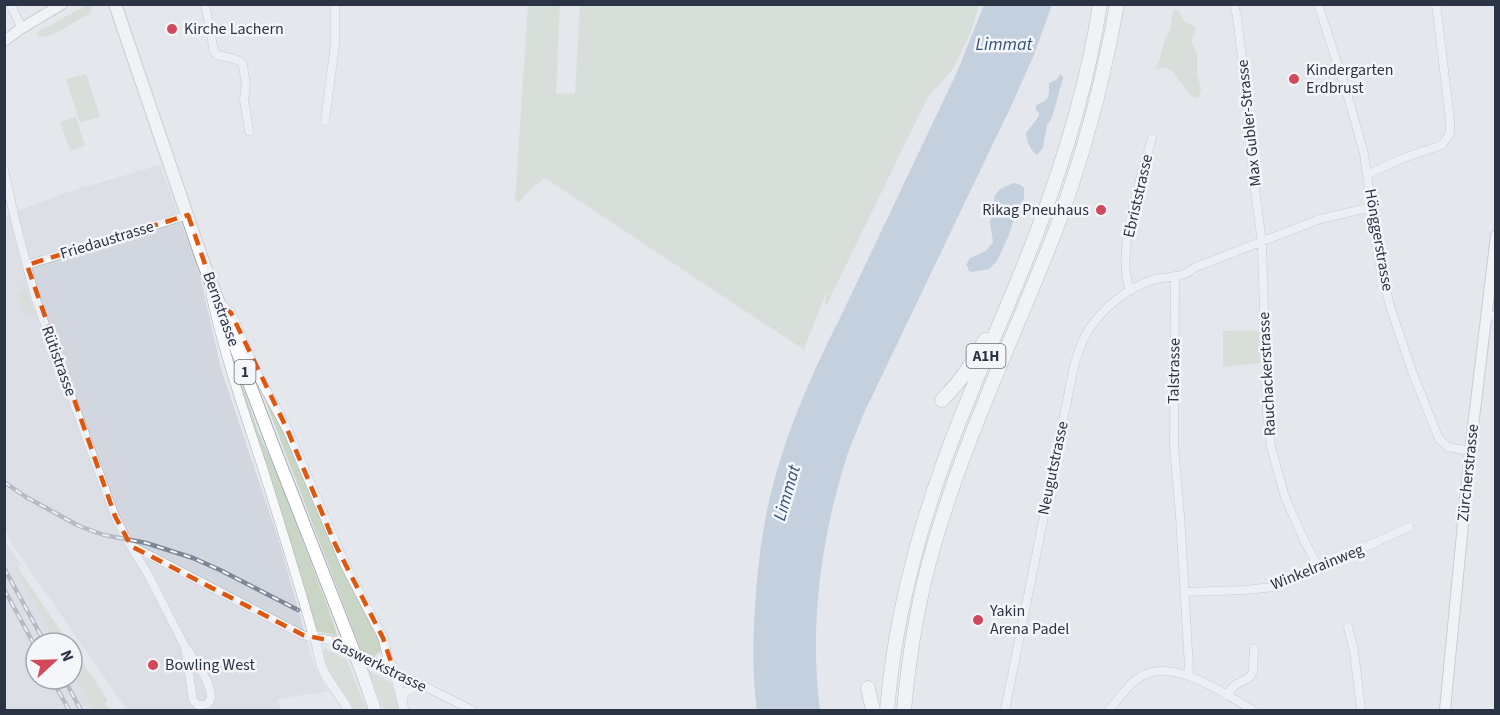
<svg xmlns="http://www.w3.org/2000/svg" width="1500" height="715" viewBox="0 0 1500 715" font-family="'Source Sans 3',sans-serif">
<rect width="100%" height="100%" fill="#e4e7ec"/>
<!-- built -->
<path fill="#d2d6de" d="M160,165L199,271L221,369L280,544L313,663L328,691L277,699L281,710H127L12,544L5,527V216L71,191Z
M4,539L21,565H16L14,567L56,643H36V679H72V673L92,710H5Z"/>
<!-- green -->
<path fill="#c9d6c5" d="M88,4L92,6L91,12L89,14C75,21 55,37 40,37L36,33Z
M528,5H560L556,93L575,94L580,5H979L971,32L952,70L928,97L826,306L825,304L827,290L804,350L545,178L532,188L519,202L515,200Z
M1179,10L1184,22L1195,26V33L1191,41L1197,53V73L1201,90L1198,98L1192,97L1171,70L1166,68L1155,69C1163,57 1161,42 1170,30L1173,11Z
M86,74L100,116L99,117L81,123L80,122L66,80L67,79Z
M76,117L85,146L70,151L60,122Z
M25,285L34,313L33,318L31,313L26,315L16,295L23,291L20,286Z
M1259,330L1260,363L1223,367V331Z
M228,344L258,431L277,473L328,608L338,637L327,633L319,632L315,627L235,377Z
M262,392L284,430L381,639V650L375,656L361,650Z
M16,565L69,643H56L14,567Z
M72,647L108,700L105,703L110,710H92L72,673Z
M324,648L347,660L367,710H351C341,694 319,665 324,648Z
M369,671L394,684L395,686L392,685V687L395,689L402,710H384Z"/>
<!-- water -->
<path fill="#9fb4cc" d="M984,5H1052L1033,57L1013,102L864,413C858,427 852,442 847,456C821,537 809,626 820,710H757C753,682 753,653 754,624C756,588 759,551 766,516C780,445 809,379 841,316L957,72Z
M1060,75H1062L1063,78L1052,118L1047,125L1043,148L1037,155C1030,150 1027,142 1026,133L1039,116V113L1036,110V105C1050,100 1049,97 1049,83L1056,80Z
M1013,183L1021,185L1024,188V198L1015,217L1008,237L997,261L989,269L971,272L968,270V267L966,265L970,258L986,251L993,242L990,222L995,195L1000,189Z"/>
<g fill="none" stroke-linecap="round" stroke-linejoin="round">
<defs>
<path id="minor" d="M10,4L22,28
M205,4L214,51L217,55L235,59L241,62L243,66L246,85L244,99L249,131
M1234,4L1237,17L1243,66L1254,183L1262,242L1267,413L1271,447L1285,497L1304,540L1319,568
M1318,4L1349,100L1364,154L1380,266L1390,306L1413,374L1439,439L1448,447L1470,451
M325,121L335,44V4
M4,170L16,224L35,297L115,516L127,540L149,576L185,647
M1368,174L1406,157L1442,145L1450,133V120L1436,4
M27,265L188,215
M1175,276L1174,446L1180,516L1189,667L1188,675
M1130,290C1115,253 1141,177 1152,138
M1486,315L1496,316
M132,546L303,635L317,639H324L333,641L472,710
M1185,592L1245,590L1273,587L1293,580L1409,527
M1348,627L1354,651L1361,710
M185,647C193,656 230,708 198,705L193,700Z
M1226,695L1235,685L1250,677L1253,671L1254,648
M402,702L405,692L421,685
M1005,710L1074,366C1078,353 1082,339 1090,328C1104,307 1128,288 1152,280C1162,277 1174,278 1184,274C1188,273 1192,269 1196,267L1320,219L1372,207
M1109,710C1118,700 1126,687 1137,679C1170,654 1224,694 1253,710"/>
<path id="tertiary" d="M211,295C224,354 244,412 263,469C280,523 297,577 312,631C318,642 317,656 322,668C329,683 341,696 348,710
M220,303L231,313L255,370L287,429L346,567L383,638L388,659L394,671L399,689L404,710"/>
<path id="secondary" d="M4,41L22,28L62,4
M1445,710L1470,451L1496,236"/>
<path id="primary" d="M115,4L201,256L272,443L336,606"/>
<path id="motorway" d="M942,400C962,380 971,365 985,340
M868,688L873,710
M887,710C894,627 914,546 942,467C970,388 1007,311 1037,232C1065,158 1088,82 1100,4
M904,710C909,655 918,599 934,545C965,437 1014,337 1055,232C1083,158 1103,82 1117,4"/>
</defs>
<!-- minor casing -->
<use href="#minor" stroke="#a9aeb7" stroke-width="9"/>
<!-- tertiary casing -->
<use href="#tertiary" stroke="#a9aeb7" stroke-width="10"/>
<!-- secondary casing -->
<use href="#secondary" stroke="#a9aeb7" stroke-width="12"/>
<!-- primary casing -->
<use href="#primary" stroke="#a3abb8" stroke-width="14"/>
<!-- motorway casing -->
<use href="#motorway" stroke="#8b94a3" stroke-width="15"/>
<!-- minor -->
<use href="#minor" stroke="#f7f8fa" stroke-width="8"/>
<!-- tertiary -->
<use href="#tertiary" stroke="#f7f8fa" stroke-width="9"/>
<!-- secondary -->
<use href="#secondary" stroke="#fff" stroke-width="10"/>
<!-- primary -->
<use href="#primary" stroke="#fff" stroke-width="12"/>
<!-- motorway -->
<use href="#motorway" stroke="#fff" stroke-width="14"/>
<defs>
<path id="rail" d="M4,482L26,497L79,526L104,535L146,543L193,558L220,570L298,610
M4,568L45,643
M4,589L36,648
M52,679L69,710
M64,679L81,710"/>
</defs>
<!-- rail casing -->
<use href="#rail" stroke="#7d8696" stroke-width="4.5"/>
<!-- rail -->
<use href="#rail" stroke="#f4f6f9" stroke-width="2" stroke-dasharray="7" stroke-linecap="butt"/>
<defs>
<path id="primary-bridge" d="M336,606L363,675L375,710"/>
</defs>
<!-- primary-bridge casing -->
<use href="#primary-bridge" stroke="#a3abb8" stroke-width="14" stroke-linecap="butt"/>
<!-- primary-bridge -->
<use href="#primary-bridge" stroke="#fff" stroke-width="12"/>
</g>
<!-- marked area -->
<path d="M0 0H1500V715H0ZM188,215L218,302L231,313L287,429L335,544L383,638L394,671L333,641L303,635L131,546L115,516L27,265Z" fill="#e4e7ec" fill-opacity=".55" fill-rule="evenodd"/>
<path fill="none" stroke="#df570f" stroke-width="4.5" stroke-dasharray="12 8" stroke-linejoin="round" d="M188,215L218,302L231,313L287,429L335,544L383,638L394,671L333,641L303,635L131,546L115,516L27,265Z"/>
<!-- markers -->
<g fill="#d1495b" stroke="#f4f6f9" stroke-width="2">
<circle cx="172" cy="29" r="6"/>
<circle cx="1294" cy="79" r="6"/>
<circle cx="1101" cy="210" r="6"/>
<circle cx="978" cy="620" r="6"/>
<circle cx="153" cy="665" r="6"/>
</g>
<g text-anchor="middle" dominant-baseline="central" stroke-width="5" stroke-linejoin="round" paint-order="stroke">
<!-- shield labels -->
<g fill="#f4f6f9" stroke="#676e7b" stroke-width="1.5">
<rect x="966.5" y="344" width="39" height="24" rx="4.5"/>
<rect x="234.5" y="360" width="21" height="24" rx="4.5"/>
</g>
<g font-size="15" font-weight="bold" fill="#2b3445">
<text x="986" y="356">A1H</text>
<text x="245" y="372">1</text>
</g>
<!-- poi labels -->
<g font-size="16" fill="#2b3445" stroke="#f4f6f9" text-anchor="start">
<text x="184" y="29">Kirche Lachern</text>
<text x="1306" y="70">Kindergarten<tspan x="1306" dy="18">Erdbrust</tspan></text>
<text x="1089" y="210" text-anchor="end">Rikag Pneuhaus</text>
<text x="990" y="611">Yakin<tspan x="990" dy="18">Arena Padel</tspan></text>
<text x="165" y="665">Bowling West</text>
</g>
<!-- street labels -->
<g font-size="16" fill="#2b3445" stroke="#f4f6f9">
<text transform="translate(1249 123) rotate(-96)">Max Gubler-Strasse</text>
<text transform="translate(1138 196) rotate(-77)">Ebriststrasse</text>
<text transform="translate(107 240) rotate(-17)">Friedaustrasse</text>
<text transform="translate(1379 240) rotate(80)">Hönggerstrasse</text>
<text transform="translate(221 309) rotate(70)">Bernstrasse</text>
<text transform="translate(59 361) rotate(70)">Rütistrasse</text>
<text transform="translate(1174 371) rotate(-89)">Talstrasse</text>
<text transform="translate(1267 374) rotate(-93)">Rauchackerstrasse</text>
<text transform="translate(1053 468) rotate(-78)">Neugutstrasse</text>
<text transform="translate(1468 473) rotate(-84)">Zürcherstrasse</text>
<text transform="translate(1317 567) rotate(-22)">Winkelrainweg</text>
<text transform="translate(379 665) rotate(26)">Gaswerkstrasse</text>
</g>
<!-- water labels -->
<g font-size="18" font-style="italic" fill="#34527a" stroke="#f4f6f9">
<text x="1004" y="44">Limmat</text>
<text transform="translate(787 493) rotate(-74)">Limmat</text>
</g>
</g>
<!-- border -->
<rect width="1500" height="715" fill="none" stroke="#2b3445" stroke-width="12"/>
<!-- north arrow -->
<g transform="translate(54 661) rotate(68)"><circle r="28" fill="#f4f6f9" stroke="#a4a8b1" stroke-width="1.5"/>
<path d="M0-4.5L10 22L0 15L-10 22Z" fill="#d1495b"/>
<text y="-9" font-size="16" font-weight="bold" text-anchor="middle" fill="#2b3445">N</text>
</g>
</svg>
